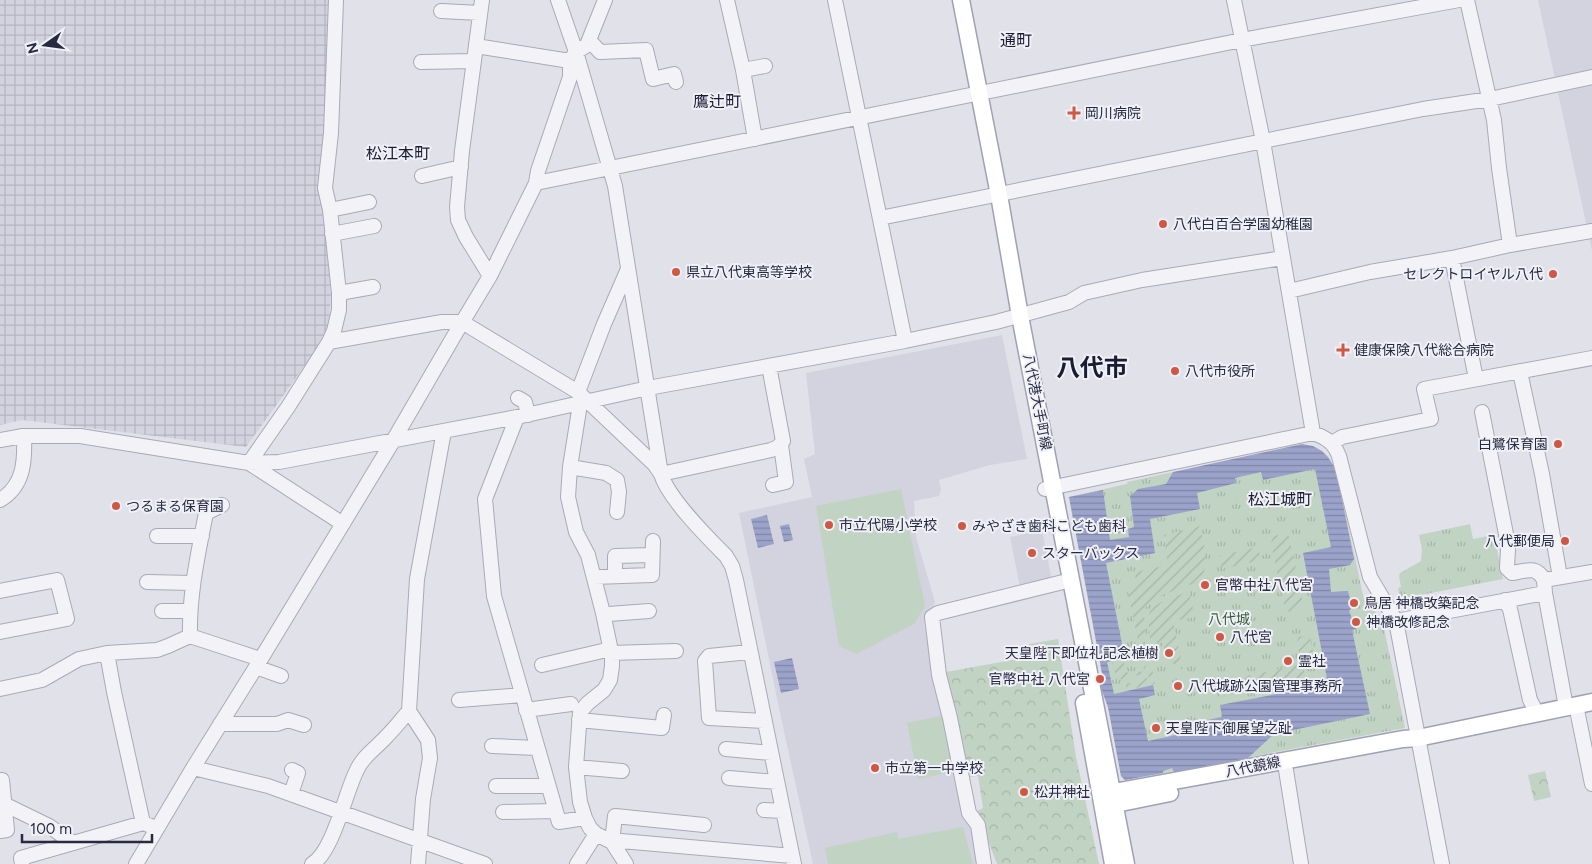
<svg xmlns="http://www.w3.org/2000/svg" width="1592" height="864" viewBox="0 0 1592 864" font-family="Figtree,'Noto Sans JP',sans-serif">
<defs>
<pattern id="industrial-grid" width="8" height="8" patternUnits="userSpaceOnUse" patternTransform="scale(1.25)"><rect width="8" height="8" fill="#d2d3de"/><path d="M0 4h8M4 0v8" fill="none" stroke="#b4b5c0"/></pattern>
<pattern id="forest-crowns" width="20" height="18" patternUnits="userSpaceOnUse" patternTransform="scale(1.25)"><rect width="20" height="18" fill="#c1d3c2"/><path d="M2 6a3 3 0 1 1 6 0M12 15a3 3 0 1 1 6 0" fill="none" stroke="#a6b5a8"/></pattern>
<pattern id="park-tufts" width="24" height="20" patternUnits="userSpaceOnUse" patternTransform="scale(1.25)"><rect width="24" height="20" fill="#c1d3c2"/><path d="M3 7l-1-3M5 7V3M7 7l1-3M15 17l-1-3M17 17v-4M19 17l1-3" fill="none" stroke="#a6b5a8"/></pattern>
<pattern id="garden-furrows" width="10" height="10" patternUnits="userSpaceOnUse" patternTransform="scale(1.25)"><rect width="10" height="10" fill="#c1d3c2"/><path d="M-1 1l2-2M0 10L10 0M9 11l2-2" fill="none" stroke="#a6b5a8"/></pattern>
<pattern id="water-rules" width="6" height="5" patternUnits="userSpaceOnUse" patternTransform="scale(1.25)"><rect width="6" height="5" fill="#9ba3ca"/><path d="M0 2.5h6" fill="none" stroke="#7e85a6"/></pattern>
</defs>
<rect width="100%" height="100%" fill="#e0e1e9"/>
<!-- built -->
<path fill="#d2d3de" d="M1538,0H1592V251Z
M1002,335L1027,459L990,465L939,480L941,490L939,496L914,501L916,537L935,602L924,624L976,825L981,864H813L780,713L739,513L812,497L804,459L815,454L806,373Z
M1042,530L1052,581L1020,587L1010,537Z"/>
<!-- industrial -->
<path fill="url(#industrial-grid)" d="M0,0H331L326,214L331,294L329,327L319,346L246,447L22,420L0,425Z"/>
<!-- grass -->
<path fill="#c1d3c2" d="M901,489L925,606L914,624L856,654L839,646L816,506Z
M945,715L956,771L918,779L907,723Z
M963,827L973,864H828L825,848L897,832L898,839Z"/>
<!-- forest -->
<path fill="url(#forest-crowns)" d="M1058,639L1076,757L1099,864H997L977,811L983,808L978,776L970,777L946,672L1029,657V644Z
M1545,771L1551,797L1534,801L1528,775Z"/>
<!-- park -->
<path fill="url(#park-tufts)" d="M1302,444C1318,449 1329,454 1336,470L1364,600L1382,619L1405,728L1125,780L1121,776L1069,497L1127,484V482L1173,472L1172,474Z
M1470,524L1473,539L1494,535L1503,579L1400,599L1398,588L1401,587L1399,576L1400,573L1421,561L1422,549L1419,535Z"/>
<!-- garden -->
<path fill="url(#garden-furrows)" d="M1200,526C1204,543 1209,562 1202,578C1186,591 1152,591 1144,611L1146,666L1144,670L1127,587L1136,582L1135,574L1136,572L1163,566L1167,561L1164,535Z
M1285,534L1289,536L1304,608L1291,613L1285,609L1271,543L1273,536Z
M1258,547L1261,560L1222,569L1219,556Z
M1189,592L1195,617L1173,621L1183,669H1180L1169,660L1162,643L1152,642L1150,640C1150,632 1147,619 1150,612C1154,602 1179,595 1189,592Z
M1307,635L1310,636L1315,662L1314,664L1303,666L1305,677L1304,679L1222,696H1220L1217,684L1218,682L1299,665L1301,662L1297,641L1299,637Z
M1123,660L1128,674L1144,671L1143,674L1117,680L1112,663Z
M1151,664L1155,683L1154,684L1126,690V684L1148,678L1150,673Z"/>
<!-- water -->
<path fill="url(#water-rules)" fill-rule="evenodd" d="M1302,444L1313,446L1322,451L1328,457L1336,470L1354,559L1350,565L1329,569L1331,592L1348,591L1352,607L1349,611L1356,629L1352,630L1370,714L1274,734L1248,758L1174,772L1172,768L1163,771V773L1125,780L1121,776L1108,707L1099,683L1103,678L1069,497L1103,490L1110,540L1129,537L1128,529L1134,527L1130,496L1138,489L1166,484L1173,472ZM1315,469L1331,547L1303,553L1328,684L1220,705L1222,717L1188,724L1190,732L1148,741L1139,699L1155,695L1153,685L1114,694L1107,662L1125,659L1106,563L1155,553L1150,519L1200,509L1197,493L1236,483L1235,478L1261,472L1263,480Z
M767,515L774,544L758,548L751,519Z
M789,524L793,540L784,542L780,526Z
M792,658L799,689L781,693L774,662Z"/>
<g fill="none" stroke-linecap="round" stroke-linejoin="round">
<defs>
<path id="minor" d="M336,0L331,133L325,188L330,210L339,293V310L334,331L329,342L288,407L249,463L343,524
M482,0L462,151L457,207L458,220L466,237L490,276
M558,0L576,52L615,186L661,474C668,498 707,537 726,556L732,566L736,580L794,864
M727,0L743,70L755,139
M835,0L905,341
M1234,0L1263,141L1313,433
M1467,0L1494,120L1499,168L1510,245
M441,11L480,13
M589,40L600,52L646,50L653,79L674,74L676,82
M476,46L570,61
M421,62L474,61
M743,70L765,66
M422,176L461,167
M536,183L1242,40L1459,0
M330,210L369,202
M880,218L1423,109L1490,99L1592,77
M332,234L374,226
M1452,258L1476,379
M1289,291L1370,272L1452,258L1510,245L1592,231
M339,293L373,287
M329,342L442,322H462L578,392L655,465L661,474L771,450L778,447L783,441L769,366
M1520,372L1542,474L1560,577
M578,392L604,324L628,269
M518,398L525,402L528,415
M580,404L570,467L568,497L576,532L588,555L603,613L612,656V666L610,680L604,690L588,703L580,712L576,767L580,802L585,818
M1482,412L1506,534L1508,549L1507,568L1512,573C1526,571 1536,565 1544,580
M517,417L485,499L494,596L559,822L585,818L590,828L596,834L612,842L626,864
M0,440L23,436H80L249,463L279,462L517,417L648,388L905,341L996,322L1069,302L1084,293L1142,280L1283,258
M1332,443L1342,437L1431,419L1424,389L1592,358
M570,467L606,473L617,480L619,492L617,512
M773,485L786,482L781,445
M1045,489L1313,433C1327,438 1334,443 1339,456L1370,577L1396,621L1442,864
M0,500C24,486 25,461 24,436
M222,505L206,513C198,554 189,594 190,636L260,659
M157,536H202
M615,576V556L652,555
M594,577L652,575L653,541
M147,582L192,583
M0,591L57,580L67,619L0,632
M1545,593L1566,707
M1505,600L1510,609L1530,700L1537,713
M162,611H189
M603,613L609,614L649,611
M1396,621L1545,593L1544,580L1592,572
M750,652L709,656L705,661L709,718L764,721
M107,653L114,692L143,823
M611,653L676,651
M542,665L611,649
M256,667L281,676
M0,689L42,680L79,659L107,653L157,650L168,646L190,636
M459,700L522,695
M1576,705L1592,784
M526,710L571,704
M579,720L662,728L664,715
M220,724H277L288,720L304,725
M492,746L537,748
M726,749L771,753
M576,767L622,771
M193,768L268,786L485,864
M1286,770L1301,864
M729,778L777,782
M0,780H2L7,830L0,831
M496,786H547
M291,794L298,773L292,770
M4,806L10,807L49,826L73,843
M764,810L783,811
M503,812L555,811
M612,842L621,841L792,856
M612,842L615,816L704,825
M22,864L21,858L143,823L151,826
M136,864L193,768L256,667L393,441L454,336L490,276L536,183L538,171L570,77V61L576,52L587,45L605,0
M312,864C333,852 345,794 356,772C362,757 375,749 386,737C394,729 401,720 409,711
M418,864L423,799L430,758L428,740L409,711L417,579L444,431
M577,864L596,834
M984,864L978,825L969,813L950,718L939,675L932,617L938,613L1063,582"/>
<path id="major" d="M961,0L999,195L1020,316L1126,864
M1084,703L1113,864
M1103,794L1403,739L1418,738L1592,702
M1106,806L1170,793"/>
</defs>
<!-- minor casing -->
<use href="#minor" stroke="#a9aab7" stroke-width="16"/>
<!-- major casing -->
<use href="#major" stroke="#9fa1b5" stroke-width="19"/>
<!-- minor -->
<use href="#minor" stroke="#f3f3f7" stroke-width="14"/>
<!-- major -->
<use href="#major" stroke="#fff" stroke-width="16"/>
</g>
<!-- markers -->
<g fill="#cf5844" stroke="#f0f0f7" stroke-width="2">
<path d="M1071.5 105.5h5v5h5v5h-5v5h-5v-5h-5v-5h5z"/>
<circle cx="1163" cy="224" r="5"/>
<circle cx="676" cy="272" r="5"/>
<circle cx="1553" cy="274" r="5"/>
<path d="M1340.5 342.5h5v5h5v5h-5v5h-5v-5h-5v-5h5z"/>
<circle cx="1175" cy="371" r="5"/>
<circle cx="1558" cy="444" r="5"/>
<circle cx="116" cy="506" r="5"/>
<circle cx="829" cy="525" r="5"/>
<circle cx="962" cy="526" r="5"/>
<circle cx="1565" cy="541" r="5"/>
<circle cx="1032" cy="553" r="5"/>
<circle cx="1205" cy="585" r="5"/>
<circle cx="1354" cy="603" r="5"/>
<circle cx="1356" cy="622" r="5"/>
<circle cx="1220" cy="637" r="5"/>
<circle cx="1169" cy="653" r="5"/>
<circle cx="1288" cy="661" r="5"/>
<circle cx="1100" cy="679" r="5"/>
<circle cx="1178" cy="686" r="5"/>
<circle cx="1156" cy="728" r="5"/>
<circle cx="875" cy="768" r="5"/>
<circle cx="1024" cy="792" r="5"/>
</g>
<g text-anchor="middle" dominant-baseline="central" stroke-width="4" stroke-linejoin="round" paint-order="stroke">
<!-- poi labels -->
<g font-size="14" fill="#282a41" stroke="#f0f0f7" text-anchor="start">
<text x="1085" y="113">岡川病院</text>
<text x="1173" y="224">八代白百合学園幼稚園</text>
<text x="686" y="272">県立八代東高等学校</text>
<text x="1543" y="274" text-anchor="end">セレクトロイヤル八代</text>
<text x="1354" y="350">健康保険八代総合病院</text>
<text x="1185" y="371">八代市役所</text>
<text x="1548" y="444" text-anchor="end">白鷺保育園</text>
<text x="126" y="506">つるまる保育園</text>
<text x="839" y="525">市立代陽小学校</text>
<text x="972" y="526">みやざき歯科こども歯科</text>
<text x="1555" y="541" text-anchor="end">八代郵便局</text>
<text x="1042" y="553">スターバックス</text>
<text x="1215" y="585">官幣中社八代宮</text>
<text x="1364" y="603">鳥居 神橋改築記念</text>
<text x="1366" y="622">神橋改修記念</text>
<text x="1230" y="637">八代宮</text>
<text x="1159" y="653" text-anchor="end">天皇陛下即位礼記念植樹</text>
<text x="1298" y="661">霊社</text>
<text x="1090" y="679" text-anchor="end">官幣中社 八代宮</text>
<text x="1188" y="686">八代城跡公園管理事務所</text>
<text x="1166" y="728">天皇陛下御展望之趾</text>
<text x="885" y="768">市立第一中学校</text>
<text x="1034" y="792">松井神社</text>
</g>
<!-- street labels -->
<g font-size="14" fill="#282a41" stroke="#f0f0f7">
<text transform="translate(1037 402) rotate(79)">八代港大手町線</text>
<text transform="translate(1253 767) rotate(-11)">八代鏡線</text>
</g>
<!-- park labels -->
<g font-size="14" fill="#365d3a" stroke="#f0f0f7">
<text x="1229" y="619">八代城</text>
</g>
<!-- quarter labels -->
<g font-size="16" fill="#1b1c31" stroke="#f0f0f7">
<text x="1016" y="40">通町</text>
<text x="717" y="101">鷹辻町</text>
<text x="398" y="153">松江本町</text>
<text x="1280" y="499">松江城町</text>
</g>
<!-- town labels -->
<g font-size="24" font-weight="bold" fill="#1b1c31" stroke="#f0f0f7">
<text x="1092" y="367">八代市</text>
</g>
</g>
<!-- north arrow -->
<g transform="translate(45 45) rotate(256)" stroke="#f0f0f7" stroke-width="4" paint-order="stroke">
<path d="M0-4L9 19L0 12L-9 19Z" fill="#282a41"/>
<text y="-8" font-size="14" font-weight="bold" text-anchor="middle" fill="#282a41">N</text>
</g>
<!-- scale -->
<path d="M22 834v8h130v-8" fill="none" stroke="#282a41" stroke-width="2.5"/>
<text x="30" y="834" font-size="15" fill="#282a41" stroke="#f0f0f7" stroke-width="4" paint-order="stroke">100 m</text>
</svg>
